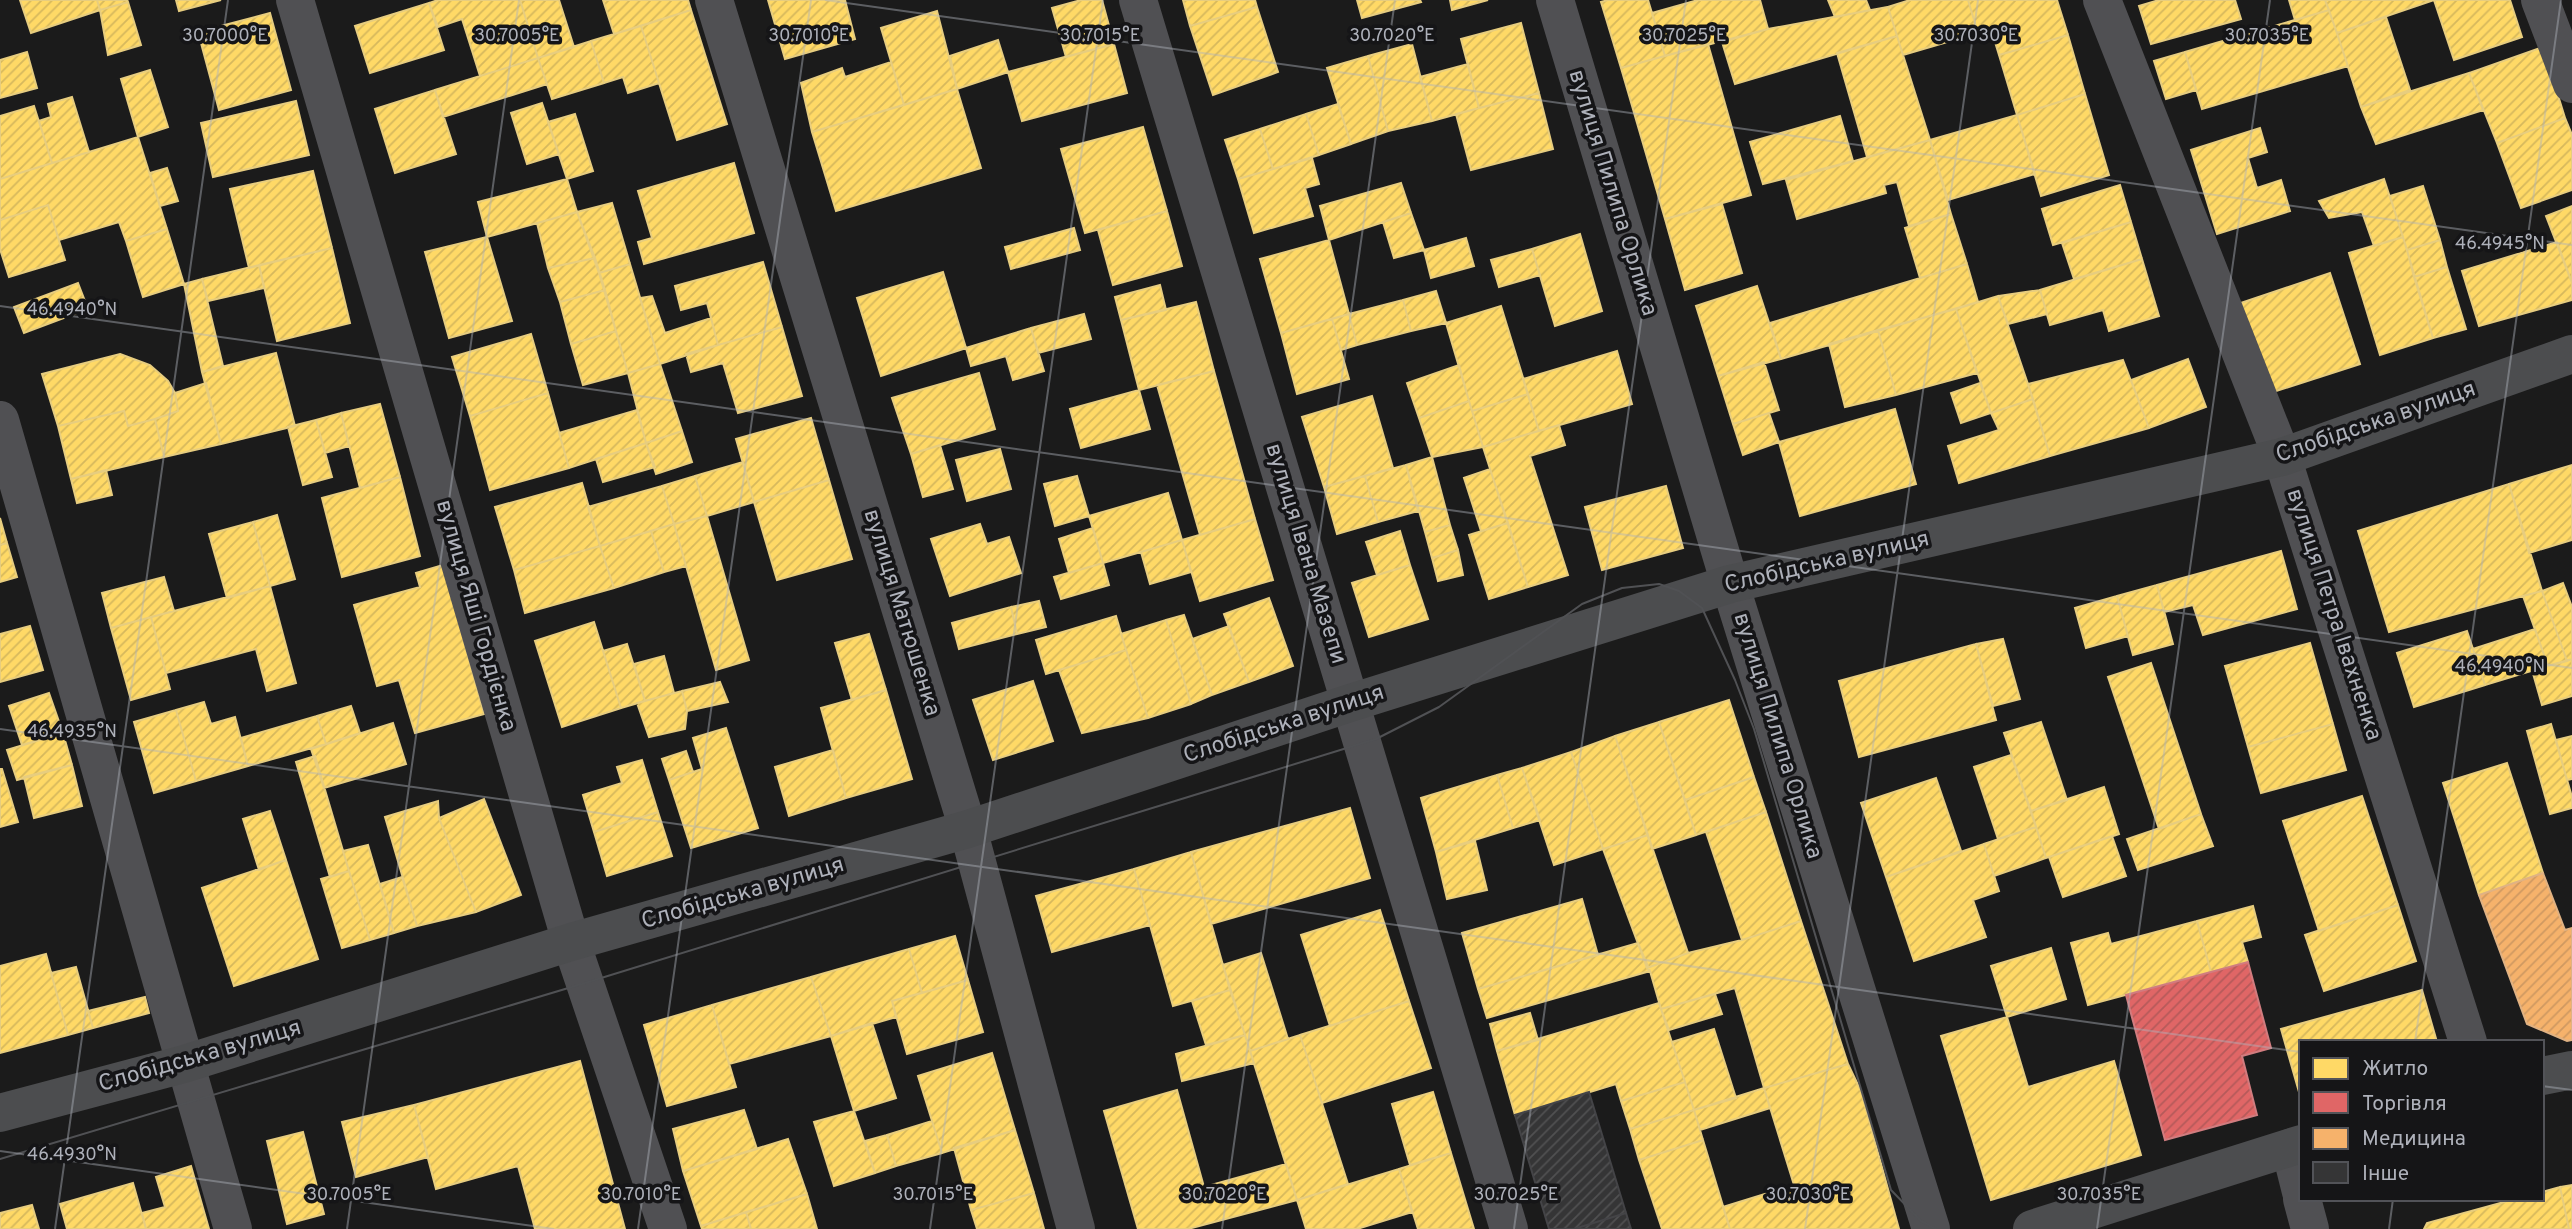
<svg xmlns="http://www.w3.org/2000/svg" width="2572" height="1229" viewBox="0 0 2572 1229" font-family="Overpass,sans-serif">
<defs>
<pattern id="homes-hatch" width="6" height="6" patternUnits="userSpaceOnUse" patternTransform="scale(1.75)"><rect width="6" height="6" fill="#ffd966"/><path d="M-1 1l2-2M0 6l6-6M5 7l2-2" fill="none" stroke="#d6b85d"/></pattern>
<pattern id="shops-hatch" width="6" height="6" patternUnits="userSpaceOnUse" patternTransform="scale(1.75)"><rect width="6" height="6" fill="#e06666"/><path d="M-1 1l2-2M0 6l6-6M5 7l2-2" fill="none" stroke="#b55a5a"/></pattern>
<pattern id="health-hatch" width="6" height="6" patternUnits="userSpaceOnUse" patternTransform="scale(1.75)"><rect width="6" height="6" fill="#f6b26b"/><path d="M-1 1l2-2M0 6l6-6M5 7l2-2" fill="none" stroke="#cf9961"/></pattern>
<pattern id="building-hatch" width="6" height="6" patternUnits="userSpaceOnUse" patternTransform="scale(1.75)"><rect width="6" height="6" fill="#353536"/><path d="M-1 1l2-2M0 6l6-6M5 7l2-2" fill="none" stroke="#505051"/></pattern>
</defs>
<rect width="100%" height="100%" fill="#1b1b1b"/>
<!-- homes -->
<path fill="url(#homes-hatch)" stroke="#e7cd7f" stroke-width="2" d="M20,0H97L100,10L31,33Z
M97,0H127L128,2L100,10Z
M176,0H221L179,11Z
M438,0H520L538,58L480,76L462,19L438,27L429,3Z
M520,0H559L574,47L538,58Z
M603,0H688L691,10L614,34Z
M768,0H845L855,39L785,59Z
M1081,0H1102L1114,44L1066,57L1052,8Z
M1183,0H1255L1257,7L1190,26Z
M1357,0H1420L1421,2L1362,18Z
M1450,0H1488L1452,10Z
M1608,0H1648L1665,56L1621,68L1601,2Z
M1698,0H1760L1768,29L1665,56L1652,13Z
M1828,0H1866L1870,10L1835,17Z
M1910,0H1968L1978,33L1903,55L1888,7Z
M1968,0H2057L2068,35L1999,55L1991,29L1978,33Z
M2159,0H2235L2241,19L2151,44L2139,6Z
M2289,0H2325L2329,10L2295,20Z
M2325,0H2434L2337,33Z
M2434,0H2510L2522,37L2454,60Z
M128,2L141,45L108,55L100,10Z
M429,3L444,50L370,73L355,26Z
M1257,7L1278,72L1213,95L1190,26Z
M1888,7L1897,36L1735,84L1722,42L1768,29Z
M691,10L727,124L677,140L641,26Z
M2329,10L2348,66L2202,109L2185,52Z
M937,11L957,89L904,105L881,28Z
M270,13L291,90L219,110L198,32Z
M2386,17L2410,90L2361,107L2337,33Z
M1521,23L1539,93L1479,108L1461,39Z
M641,26L659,83L628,93L623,77L604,83L591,41Z
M2068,35L2085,94L2017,115L1999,55Z
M1897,36L1930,140L1867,157L1837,53Z
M998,40L1008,72L957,89L950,56Z
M591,41L604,83L552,99L538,58Z
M1114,44L1127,93L1022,121L1008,72Z
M1412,44L1432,121L1388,131L1368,56Z
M1708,44L1751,195L1665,219L1621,68Z
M2543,47L2565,118L2497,143L2469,73Z
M27,52L37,88L0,98V60Z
M2185,52L2196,90L2166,99L2154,61Z
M1368,56L1388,131L1351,144L1327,68Z
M538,58L547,84L443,117L435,90Z
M891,62L904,105L812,132L801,83L842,68L845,77Z
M1468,64L1479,108L1432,121L1420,77Z
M150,70L168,127L138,137L121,79Z
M2469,73L2483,110L2376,144L2361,107Z
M957,89L981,168L836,211L812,132Z
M435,90L456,154L395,173L375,109Z
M1539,93L1553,149L1471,170L1456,114Z
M2085,94L2109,175L2041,196L2017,115Z
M72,97L89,152L52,163L39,121L51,117L48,104Z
M296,101L309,155L213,177L201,123Z
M542,103L559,154L527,164L511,113Z
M1338,104L1351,144L1319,155L1306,114Z
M34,106L52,163L0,179V116Z
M575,114L593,171L567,179L548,122Z
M1306,114L1319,155L1273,169L1260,129Z
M2017,115L2035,174L1948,200L1930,140Z
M1840,116L1853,161L1763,184L1750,142Z
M2565,118L2572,135V190L2521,208L2497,143Z
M1143,127L1167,211L1085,233L1061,149Z
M2260,128L2267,152L2248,158L2257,188L2281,180L2290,211L2217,234L2191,150Z
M1260,129L1273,169L1238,179L1225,140Z
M138,137L167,229L126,241L119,222L59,240L48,205L0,220V179Z
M1930,140L1951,214L1909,226L1897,182L1884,185L1886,193L1797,219L1786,180Z
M1312,158L1319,184L1305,188L1313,216L1254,233L1238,179Z
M734,163L754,233L644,264L638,242L652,238L638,191Z
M167,168L178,201L160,206L150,173Z
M313,171L332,248L249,268L230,189Z
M567,179L577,212L487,237L478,202Z
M2384,179L2403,237L2374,246L2362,212L2329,218L2319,201Z
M1401,183L1411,213L1329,240L1320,206Z
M2120,185L2131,222L2053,245L2042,209Z
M2423,186L2440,240L2407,250L2390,196Z
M612,203L630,264L599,273L577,212Z
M1722,204L1742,273L1685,290L1665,219Z
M48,205L65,260L9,277L0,249V220Z
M2572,206V283L2546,216Z
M1167,211L1182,266L1113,285L1098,230Z
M577,212L595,258L548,268L537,223Z
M1411,213L1424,250L1394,258L1383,222Z
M1951,214L1967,264L1920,278L1905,228Z
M2131,222L2142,259L2074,279L2062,243Z
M1074,228L1080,250L1011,269L1005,247Z
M167,229L184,284L143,297L126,241Z
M1580,234L1602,311L1555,326L1532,249Z
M487,237L512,321L449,338L425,252Z
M2403,237L2433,338L2380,355L2349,253Z
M1466,238L1474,266L1431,278L1424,250Z
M1329,240L1349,314L1281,333L1260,259Z
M2440,240L2447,267L2414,277L2407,250Z
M2557,242L2572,283V300L2479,326L2462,271Z
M332,248L350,323L277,341L259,265Z
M1532,249L1540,275L1499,287L1491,260Z
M595,258L605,290L560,302L548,268Z
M2142,259L2159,316L2109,331L2103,310L2050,325L2040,290Z
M763,262L782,327L718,345L707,303L681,310L675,286Z
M630,264L660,364L628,373L599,273Z
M1967,264L1978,302L1781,359L1770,323Z
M259,265L264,288L208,301L202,279Z
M2447,267L2466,329L2433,338L2414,277Z
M943,272L966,348L881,376L857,298Z
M2330,273L2360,364L2270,393L2241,303Z
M202,279L223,366L202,372L184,284Z
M78,283L88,309L24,333L14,307Z
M1160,285L1166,310L1121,320L1115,297Z
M1757,286L1781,359L1718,376L1696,306Z
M605,290L616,331L571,344L560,302Z
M2040,290L2047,314L2008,324L1998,296Z
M1436,291L1446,323L1411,331L1403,300Z
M652,296L665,333L711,318L718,345L660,364L640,298Z
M1998,296L2033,399L1991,413L1956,309Z
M1403,300L1411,331L1357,345L1349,314Z
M1196,302L1214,371L1139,390L1121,320Z
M1501,306L1528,394L1472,411L1446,323Z
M1956,309L1977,373L1896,395L1878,330Z
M1084,314L1091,339L1038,353L1031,328Z
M1349,314L1357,345L1341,350L1332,319Z
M1332,319L1349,379L1297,394L1281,333Z
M782,327L802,396L738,413L723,363L691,372L686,354Z
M1031,328L1044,371L1013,380L1006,356L971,366L966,348Z
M1878,330L1896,395L1845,407L1829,344Z
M616,331L628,373L583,385L571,344Z
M531,334L548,393L470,416L452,357Z
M1617,351L1632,404L1539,431L1523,379Z
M276,353L295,426L221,444L202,372Z
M120,354L150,365L168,381L175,393L178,411L155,419L128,426L124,411L58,426L42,374Z
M2188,359L2206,407L2149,428L2131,380Z
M2123,360L2149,428L2050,456L2028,384Z
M1764,362L1779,410L1733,424L1718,376Z
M660,364L682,431L646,443L628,373Z
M1459,365L1469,401L1419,418L1407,383Z
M1214,371L1255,519L1200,535L1157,385Z
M979,373L995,429L911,454L892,398Z
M206,383L221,444L164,457L155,419L178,411L175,393Z
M1980,383L1991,413L1961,423L1951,393Z
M1139,390L1150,429L1081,448L1070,409Z
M548,393L569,468L490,490L470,416Z
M1528,394L1539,431L1483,447L1472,411Z
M1372,396L1393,468L1324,487L1302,417Z
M2033,399L2050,456L1959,483L1948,446L1999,430L1991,413Z
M1469,401L1483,447L1432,457L1419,418Z
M380,404L400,477L360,488L341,413Z
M1895,409L1916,484L1800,516L1779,442Z
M637,410L646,443L569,468L559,433Z
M124,411L128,426L155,419L164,457L71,479L58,426Z
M341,413L349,446L325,453L316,420Z
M1769,413L1779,442L1743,455L1733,424Z
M811,418L829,480L754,502L736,439Z
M316,420L332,477L303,485L288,427Z
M1559,425L1565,445L1530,456L1568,575L1528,587L1483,447Z
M682,431L692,462L656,474L646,443Z
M646,443L655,467L603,482L596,459Z
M940,445L953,489L923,497L911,454Z
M1000,449L1011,489L967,501L956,460Z
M1432,457L1450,525L1425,532L1406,465Z
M743,462L754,502L707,516L695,476Z
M1406,465L1418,511L1378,522L1365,476Z
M2572,465V540L2529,553L2509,484Z
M1490,469L1508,523L1481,531L1464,478Z
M106,470L112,495L77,503L71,479Z
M695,476L707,516L674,524L662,486Z
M1077,476L1089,516L1055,526L1044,484Z
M1365,476L1378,522L1337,534L1324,487Z
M400,477L420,556L342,577L322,498Z
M829,480L852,559L777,580L754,502Z
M582,483L600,546L514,570L495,507Z
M2509,484L2542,591L2389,632L2358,531Z
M662,486L674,524L600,546L588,507Z
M1666,486L1683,548L1602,570L1585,507Z
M1168,493L1182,540L1103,563L1089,516Z
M277,515L295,579L270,586L253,522Z
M707,516L749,660L716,670L674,524Z
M0,518L7,543L0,545Z
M1255,519L1273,580L1200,601L1182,540Z
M253,522L270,586L227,598L209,534Z
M1508,523L1528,587L1489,599L1469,535Z
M674,524L686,566L664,572L651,531Z
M980,524L987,544L1009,537L1021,573L950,596L931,539Z
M1450,525L1458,550L1432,558L1425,532Z
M1093,528L1103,563L1069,573L1059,539Z
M651,531L664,572L614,588L600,546Z
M1400,531L1410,565L1377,575L1366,542Z
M1182,540L1191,572L1150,584L1141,552Z
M7,543L17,577L0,582V545Z
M600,546L614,588L525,613L514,570Z
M1458,550L1463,575L1438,581L1432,558Z
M2281,551L2297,609L2203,635L2193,605L2164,612L2157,585Z
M1103,563L1109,585L1061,599L1054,577Z
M443,565L484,714L415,733L399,680L377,686L354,605L420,587L416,573Z
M1410,565L1428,619L1369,637L1352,583Z
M164,577L174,611L111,628L102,593Z
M2563,583L2572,607V659L2567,661L2542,591Z
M2157,585L2173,644L2133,655L2117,596Z
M270,586L296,683L267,691L256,649L166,673L151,617Z
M2542,591L2567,661L2548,666L2523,596Z
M2117,596L2128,636L2086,648L2075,608Z
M1269,598L1293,666L1249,682L1224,614Z
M1039,601L1046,627L1017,634L1011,607Z
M1011,607L1017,634L959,649L952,623Z
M1184,615L1212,695L1191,704L1166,620Z
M1116,616L1126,650L1046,674L1036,640Z
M151,617L170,689L131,700L111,628Z
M1166,620L1191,704L1148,718L1121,634Z
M594,622L621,708L562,727L535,641Z
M30,626L43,670L0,682V634Z
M1229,626L1249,682L1212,695L1192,639Z
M2535,629L2548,666L2485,685L2473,649Z
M2467,631L2485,685L2414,707L2397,653Z
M869,634L886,690L852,700L835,643Z
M2003,639L2020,699L1993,706L1976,644Z
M2310,643L2333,724L2248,747L2225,666Z
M627,644L645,701L621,708L603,651Z
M1976,644L1996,720L1859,757L1839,681Z
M1126,650L1148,718L1082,733L1059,670Z
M664,656L674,693L645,701L634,664Z
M2572,659V696L2542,705L2532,670Z
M2151,663L2201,814L2159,829L2108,677Z
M1033,681L1053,741L993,760L973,700Z
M720,682L728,702L687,711L682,691Z
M886,690L912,779L846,798L821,708Z
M682,691L687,711L685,729L649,737L637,703Z
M49,693L63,733L22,745L9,706Z
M1729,700L1754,777L1685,800L1659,722Z
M204,702L211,724L235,717L248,766L196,781L176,710Z
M351,706L360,733L326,744L317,716Z
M176,710L196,781L154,793L134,722Z
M317,716L326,744L248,766L241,738Z
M1659,722L1696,835L1652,849L1615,736Z
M2041,722L2067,800L2031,811L2004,733Z
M393,723L406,764L324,788L311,749Z
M2333,724L2346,770L2261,793L2248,747Z
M2551,724L2572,797V808L2550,814L2527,731Z
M726,728L758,828L691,848L669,780L702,769L693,738Z
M63,733L72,765L17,780L7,750Z
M1615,736L1648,835L1603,849L1571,752Z
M2572,736V779L2567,780L2556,740Z
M833,750L846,798L789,816L775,767Z
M686,751L693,772L669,780L662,759Z
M1571,752L1603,849L1554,865L1522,768Z
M2011,755L2036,827L1998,839L1974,767Z
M315,756L349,871L330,877L296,762Z
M642,760L658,812L594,832L583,795L622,783L617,767Z
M2507,763L2543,873L2479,895L2443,783Z
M72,765L82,806L34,818L24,777Z
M1522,768L1540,820L1513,828L1497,775Z
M0,769H2L18,822L0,827Z
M1497,775L1513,828L1436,852L1421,798Z
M1754,777L1766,812L1696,835L1685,800Z
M1936,778L1961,851L1886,877L1861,803Z
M2104,787L2119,834L2046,858L2031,811Z
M2362,796L2398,905L2319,931L2283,821Z
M484,799L521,895L476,912L439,818Z
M438,801L439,818L476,912L417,926L385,817Z
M1350,808L1370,878L1211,924L1191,852Z
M270,811L286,860L259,870L243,819Z
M658,812L672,856L607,876L594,832Z
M1766,812L1801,921L1742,940L1706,832Z
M2201,814L2213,846L2138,870L2127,839Z
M2036,827L2046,858L1994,876L1984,844Z
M1648,835L1688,953L1647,968L1603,849Z
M2112,836L2126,876L2063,897L2049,857Z
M1475,841L1487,890L1447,899L1436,852Z
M1984,844L1999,891L1973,900L1986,937L1914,961L1886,877Z
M368,845L394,933L370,940L343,851Z
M1191,852L1230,990L1173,1006L1134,869Z
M286,860L318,959L234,986L202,888Z
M1134,869L1150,925L1052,952L1036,896Z
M349,871L370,940L342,948L321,879Z
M402,877L417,926L394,933L380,884Z
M1582,899L1598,955L1478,989L1462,933Z
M2398,905L2416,961L2324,991L2305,935Z
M2253,906L2261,937L2242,942L2248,962L2211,972L2197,921Z
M1380,910L1409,1001L1330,1026L1301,935Z
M1801,921L1848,1064L1764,1088L1735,988L1661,1009L1650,971L1647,968L1688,953L1742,940Z
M2197,921L2211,972L2088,1005L2071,943L2108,933L2111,944Z
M955,936L968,980L922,993L909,949Z
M1638,943L1650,971L1487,1018L1478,989Z
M2051,948L2066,999L2007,1017L1991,966Z
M909,949L922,993L892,1001L896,1017L831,1036L811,977Z
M1261,953L1288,1039L1250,1051L1223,965Z
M46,954L68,1035L0,1053V966Z
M76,967L93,1028L68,1035L51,973Z
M811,977L831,1036L729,1064L712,1005Z
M968,980L983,1032L907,1054L892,1001Z
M1230,990L1245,1035L1206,1045L1192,1001Z
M2422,990L2437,1042H2301V1099L2281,1029Z
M1715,994L1722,1014L1669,1030L1661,1009Z
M145,997L149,1013L93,1028L88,1011Z
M1409,1001L1431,1068L1322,1103L1300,1035Z
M1659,1003L1685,1082L1621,1101L1616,1084L1515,1115L1497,1051Z
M712,1005L736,1087L667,1106L644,1025Z
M1530,1013L1538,1040L1497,1051L1490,1024Z
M2007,1017L2028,1087L2114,1061L2141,1155L1991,1200L1941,1036Z
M872,1023L896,1098L854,1111L831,1036Z
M1714,1029L1736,1098L1694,1110L1672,1042Z
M1245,1035L1254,1063L1182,1081L1176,1054Z
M1300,1035L1348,1184L1297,1200L1250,1051Z
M992,1053L1015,1130L942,1153L918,1076Z
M580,1061L625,1229H535L518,1166L436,1189L414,1105Z
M1848,1064L1861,1091L1899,1229H1730L1723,1207L1794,1185L1764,1088Z
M1685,1082L1694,1110L1630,1129L1621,1101Z
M1764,1088L1770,1108L1700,1130L1694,1110Z
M1177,1090L1204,1187L1286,1164L1297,1200L1188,1229H1138L1104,1111Z
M1433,1092L1451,1153L1410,1165L1392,1104Z
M414,1105L428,1157L356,1177L342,1122Z
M744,1110L757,1149L683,1171L673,1129Z
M1694,1110L1703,1140L1639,1160L1630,1129Z
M854,1111L875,1173L834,1186L814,1122Z
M932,1121L942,1153L896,1166L887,1135Z
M1015,1130L1034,1193L971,1210L954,1148Z
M303,1132L324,1214L287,1224L267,1141Z
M887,1135L896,1166L875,1173L865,1141Z
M788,1139L807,1194L701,1226L683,1171Z
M1703,1140L1730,1229H1662L1639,1160Z
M1451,1153L1474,1229H1418L1399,1169Z
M191,1166L209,1229H146L142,1213L165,1207L156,1177Z
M1399,1169L1412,1212L1357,1229H1306L1297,1200Z
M133,1183L146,1229H67L60,1204Z
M2572,1185V1229H2569L2560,1187Z
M2560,1187L2569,1229H2424L2427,1223L2515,1199H2542V1192Z
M1034,1193L1044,1229H977L971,1210Z
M807,1194L817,1229H751L746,1212Z
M32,1205L39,1229H0V1213Z
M746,1212L751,1229H702L701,1226Z"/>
<!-- shops -->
<path fill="url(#shops-hatch)" stroke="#d17c7f" stroke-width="2" d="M2248,962L2271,1048L2242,1056L2257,1115L2165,1140L2126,995Z"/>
<!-- health -->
<path fill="url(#health-hatch)" stroke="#e0b283" stroke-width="2" d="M2543,873L2565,930L2572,928V1040L2567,1041L2527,1024L2479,895Z"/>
<!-- building -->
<path fill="url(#building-hatch)" stroke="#444447" stroke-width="2" d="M1589,1092L1626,1213L1574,1229H1549L1515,1115Z
M1626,1213L1631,1229H1574Z"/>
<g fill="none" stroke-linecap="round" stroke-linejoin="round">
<!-- minor -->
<path stroke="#505053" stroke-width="38" d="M295,0L571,942L668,1229
M714,0L968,829L1076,1229
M1138,0L1509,1229
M1555,0L1730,584L1931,1229
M2102,0L2282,457L2468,1042
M2540,0L2572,84
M0,420L233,1229
M2290,1148L2301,1192
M2302,1199L2310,1229"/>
<!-- major -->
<path stroke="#4c4d4f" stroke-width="38" d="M2542,1076L2572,1070
M0,1113L184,1064L571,942L968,829L1350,703L1730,584L2282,457L2572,354
M2032,1229L2301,1144"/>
<!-- tram -->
<path stroke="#505154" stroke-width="2" d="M0,1159L585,983L1376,739L1439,707L1582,604L1622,588L1659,584L1679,591L1702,608L1735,680L1754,729L1891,1190L1921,1221L1936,1229"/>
</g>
<!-- ticks -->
<path fill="none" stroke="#aeb1ba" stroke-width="2" stroke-opacity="0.45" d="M825,0L2572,245M0,306L2572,668M0,729L2301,1052M2415,1042L2561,0M2542,1086L2572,1090M0,1151L554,1229M55,1229L228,0M347,1229L519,0M638,1229L811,0M930,1229L1103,0M1222,1229L1395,0M1514,1229L1686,0M1805,1229L1978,0M2097,1229L2270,0M2389,1229L2393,1199"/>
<g text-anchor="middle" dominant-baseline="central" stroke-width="7" stroke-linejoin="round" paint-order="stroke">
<!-- street labels -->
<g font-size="23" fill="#aeb1ba" stroke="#151517">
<text transform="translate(1612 193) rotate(73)">вулиця Пилипа Орлика</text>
<text transform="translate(2376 423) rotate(-19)">Слобідська вулиця</text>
<text transform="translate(1305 554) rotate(73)">вулиця Івана Мазепи</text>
<text transform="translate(1827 563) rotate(-13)">Слобідська вулиця</text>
<text transform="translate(901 613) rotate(73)">вулиця Матюшенка</text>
<text transform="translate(2333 615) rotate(72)">вулиця Петра Івахненка</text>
<text transform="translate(475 616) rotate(74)">вулиця Яші Гордієнка</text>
<text transform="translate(1284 725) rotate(-18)">Слобідська вулиця</text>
<text transform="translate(1777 736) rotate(73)">вулиця Пилипа Орлика</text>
<text transform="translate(743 894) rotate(-16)">Слобідська вулиця</text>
<text transform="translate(200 1057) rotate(-16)">Слобідська вулиця</text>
</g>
</g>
<g font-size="18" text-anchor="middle" fill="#aeb1ba" stroke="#151517" stroke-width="7" stroke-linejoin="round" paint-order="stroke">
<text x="225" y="41">30.7000°E</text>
<text x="517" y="41">30.7005°E</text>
<text x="809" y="41">30.7010°E</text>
<text x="1100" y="41">30.7015°E</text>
<text x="1392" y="41">30.7020°E</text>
<text x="1684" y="41">30.7025°E</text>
<text x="1976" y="41">30.7030°E</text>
<text x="2267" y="41">30.7035°E</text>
<text x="2500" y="249">46.4945°N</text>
<text x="72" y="315">46.4940°N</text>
<text x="2500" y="672">46.4940°N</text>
<text x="72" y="737">46.4935°N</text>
<text x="72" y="1160">46.4930°N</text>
<text x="349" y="1200">30.7005°E</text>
<text x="641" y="1200">30.7010°E</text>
<text x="933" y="1200">30.7015°E</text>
<text x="1224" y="1200">30.7020°E</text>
<text x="1516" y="1200">30.7025°E</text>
<text x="1808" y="1200">30.7030°E</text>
<text x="2099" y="1200">30.7035°E</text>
</g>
<!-- legend -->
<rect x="2299" y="1040" width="245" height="161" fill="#151517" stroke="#525358" stroke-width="2"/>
<rect x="2313" y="1058" width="35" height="21" fill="#ffd966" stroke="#525358" stroke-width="2"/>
<text x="2362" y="1075" font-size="21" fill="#aeb1ba">Житло</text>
<rect x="2313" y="1092" width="35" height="21" fill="#e06666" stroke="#525358" stroke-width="2"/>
<text x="2362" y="1110" font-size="21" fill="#aeb1ba">Торгівля</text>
<rect x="2313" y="1128" width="35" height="21" fill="#f6b26b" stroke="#525358" stroke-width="2"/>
<text x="2362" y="1145" font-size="21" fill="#aeb1ba">Медицина</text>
<rect x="2313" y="1162" width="35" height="21" fill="#353536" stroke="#525358" stroke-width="2"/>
<text x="2362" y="1180" font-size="21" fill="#aeb1ba">Інше</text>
</svg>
